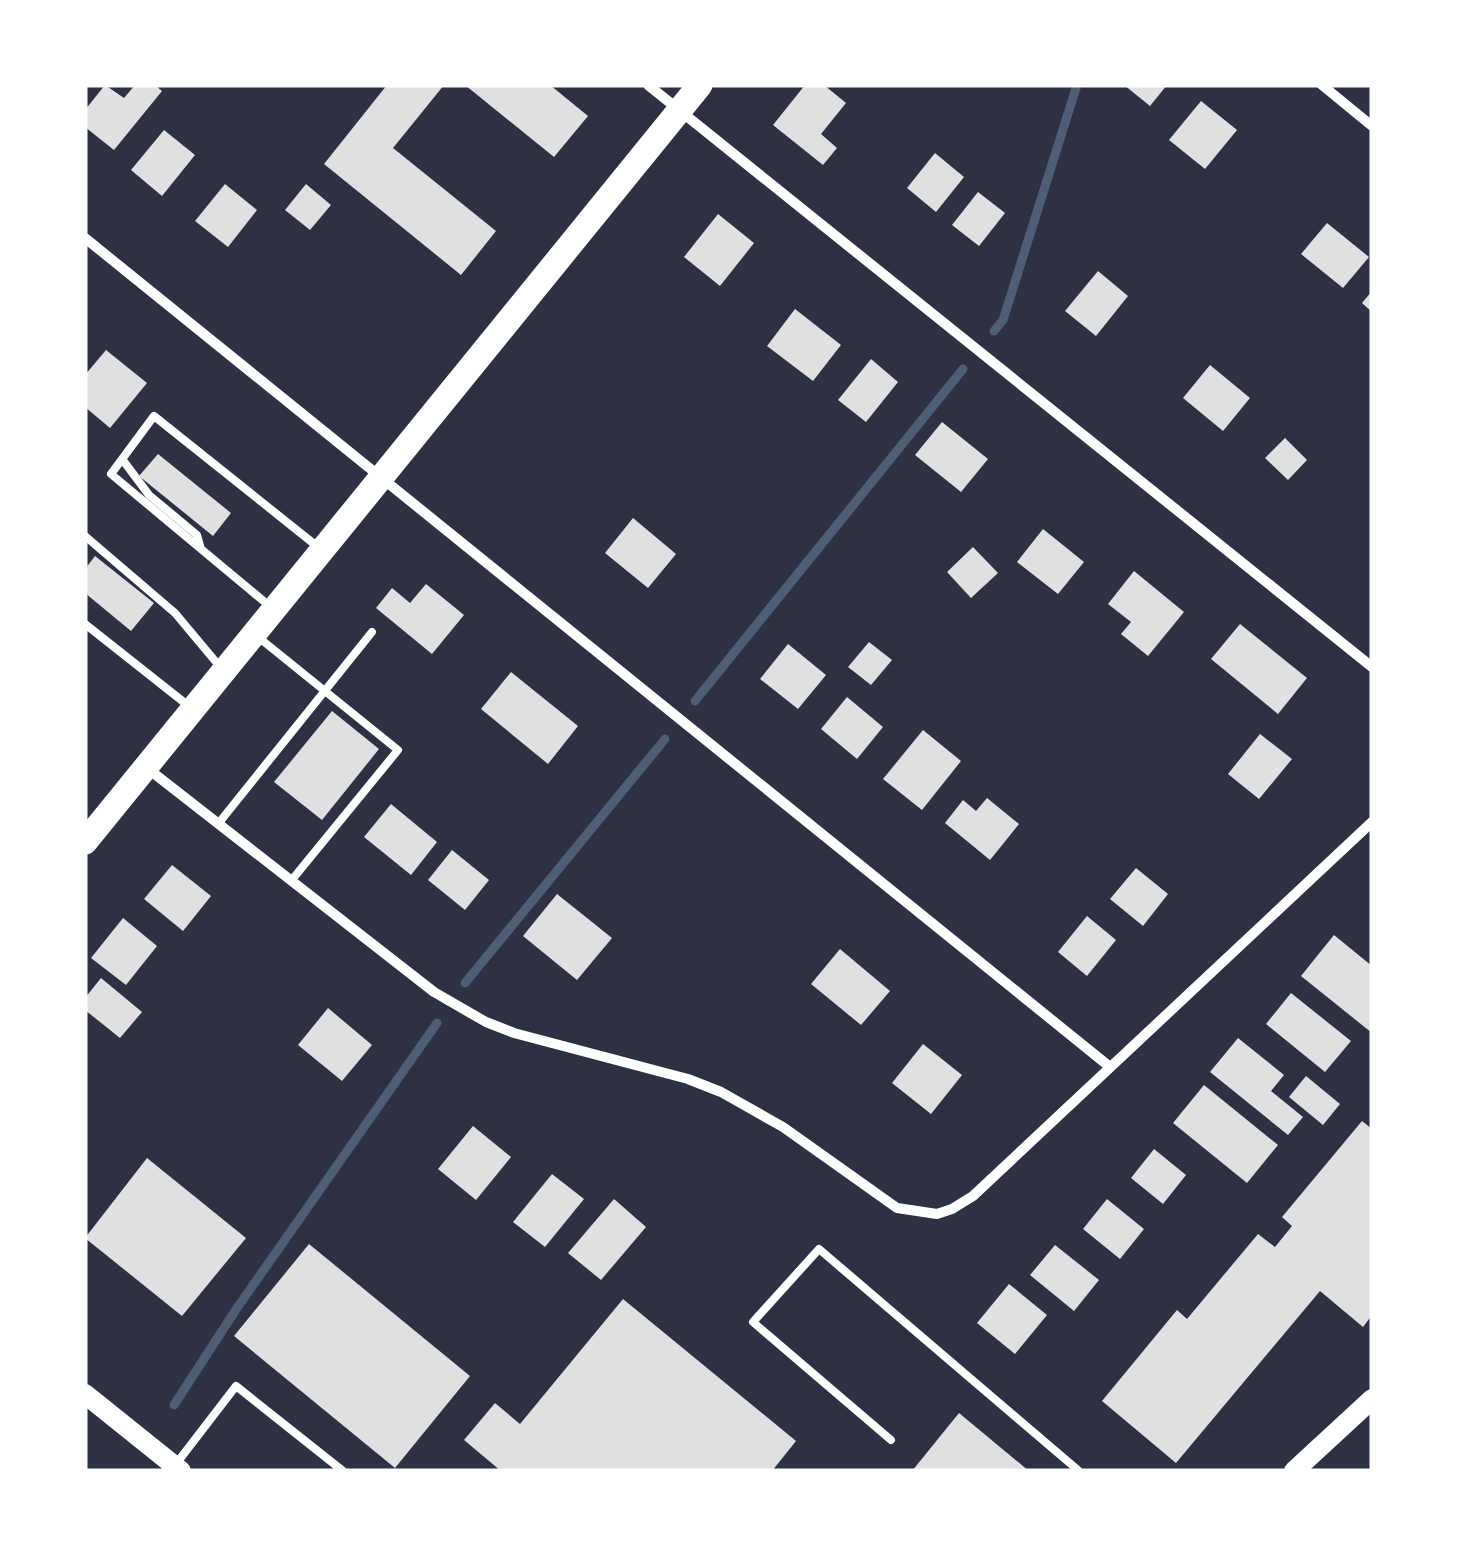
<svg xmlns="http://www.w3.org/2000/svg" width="1457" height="1556" viewBox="0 0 1457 1556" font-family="'Crimson Pro',serif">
<rect width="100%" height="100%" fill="#2d3142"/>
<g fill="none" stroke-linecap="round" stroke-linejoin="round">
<!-- stream -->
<path stroke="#4f5d75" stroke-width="9" d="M994,331L1003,320L1077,85
M695,701L963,369
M465,983L665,739
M174,1405L237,1308L437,1023"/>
</g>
<!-- building -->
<path fill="#e0e0e3" d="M105,85L124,98L135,85H155L162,91L114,150L85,127V110Z
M387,85H444L393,148L496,231L461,275L324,164Z
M465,85H550L588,116L554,157Z
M805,85H824L846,103L821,134L837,148L823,165L773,125Z
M1124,85H1167L1150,106Z
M1201,101L1237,130L1205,169L1169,140Z
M164,130L195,155L162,196L131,170Z
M935,153L964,177L936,212L907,188Z
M225,184L257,210L228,247L195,221Z
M306,184L331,205L310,230L285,210Z
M978,192L1005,213L979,246L952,225Z
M718,214L754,243L720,286L684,257Z
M1327,223L1369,257L1343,288L1301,254Z
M1098,271L1128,296L1096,336L1065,311Z
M1372,291V312L1362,303Z
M795,309L841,345L813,381L767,346Z
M106,350L147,383L110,428L85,407V375Z
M871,359L898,382L866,422L838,400Z
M1210,365L1250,398L1223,431L1183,398Z
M942,422L988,459L961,492L915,455Z
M1285,438L1307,460L1288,480L1265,458Z
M158,454L231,513L213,536L139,476Z
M633,518L676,554L648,588L605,553Z
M1043,529L1084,562L1058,594L1017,562Z
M973,547L998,573L971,598L947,572Z
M95,556L154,603L131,631L85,593V569Z
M1134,571L1184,612L1148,656L1121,634L1131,622L1108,604Z
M426,584L464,615L432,654L376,608L392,588L410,603Z
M1240,624L1307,678L1278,714L1211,659Z
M869,642L892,660L871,685L848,667Z
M788,644L826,675L798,709L760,679Z
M511,672L578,726L548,764L481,709Z
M847,697L883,727L857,759L821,729Z
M332,711L379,749L322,820L274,782Z
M923,730L961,761L922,810L883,779Z
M1260,734L1292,759L1259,799L1228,774Z
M987,798L1019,824L990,860L945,823L963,800L976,811Z
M391,804L437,842L411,875L364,837Z
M452,850L489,880L465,910L428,880Z
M172,865L211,896L183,931L144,899Z
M1136,868L1168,894L1143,926L1110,899Z
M557,894L612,938L577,980L523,936Z
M1087,916L1116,940L1087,976L1058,952Z
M123,918L157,946L126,985L91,958Z
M1334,935L1372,966V1033L1301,976Z
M840,949L890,991L861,1025L811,984Z
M101,978L142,1012L120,1038L85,1010V998Z
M1291,993L1351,1041L1325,1072L1266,1024Z
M328,1008L372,1045L342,1081L298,1045Z
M1238,1038L1284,1075L1271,1091L1303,1117L1288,1135L1210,1072Z
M923,1044L962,1075L931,1114L892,1083Z
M1306,1076L1340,1104L1323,1125L1289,1097Z
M1204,1085L1278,1145L1247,1183L1173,1123Z
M1362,1121L1372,1129V1315L1363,1327L1320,1291L1176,1463L1102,1401L1177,1310L1187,1319L1258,1234L1275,1247L1292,1226L1282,1217Z
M473,1126L511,1157L476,1200L438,1169Z
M1154,1149L1186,1175L1163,1204L1131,1178Z
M147,1158L246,1238L182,1316L85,1238Z
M552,1174L584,1199L545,1247L513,1222Z
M614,1199L646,1227L601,1280L568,1253Z
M1107,1199L1144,1229L1120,1259L1083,1229Z
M309,1244L470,1376L395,1468L234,1336Z
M1055,1245L1099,1280L1074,1311L1030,1275Z
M1009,1284L1047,1315L1015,1354L977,1323Z
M623,1299L796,1441L772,1471H501L464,1440L495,1403L520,1424Z
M959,1413L1029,1471H912Z"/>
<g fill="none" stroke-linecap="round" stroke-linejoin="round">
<!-- service -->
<path stroke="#fff" stroke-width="8" d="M122,459L149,495L197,535L201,549
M85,536L175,613L221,668
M272,608L111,474L154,416L318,547
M85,624L190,707
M258,637L398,750L291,881
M218,824L372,632
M891,1440L753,1322L819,1249L1079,1471
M176,1464L236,1386L343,1471"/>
<!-- minor -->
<path stroke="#fff" stroke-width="10" d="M648,85L1372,667
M1322,85L1372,126
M85,238L1110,1067
M147,768L434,992L486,1022L514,1033L688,1079L721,1092L783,1127L897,1208L937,1214L952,1209L973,1196L1372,822"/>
<!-- secondary -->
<path stroke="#fff" stroke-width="20" d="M85,1394L181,1471
M1294,1471L1372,1399"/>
<!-- primary -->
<path stroke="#fff" stroke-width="25" d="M85,842L700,85"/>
</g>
<!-- border -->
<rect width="1457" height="1556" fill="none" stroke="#ffffff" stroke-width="175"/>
</svg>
